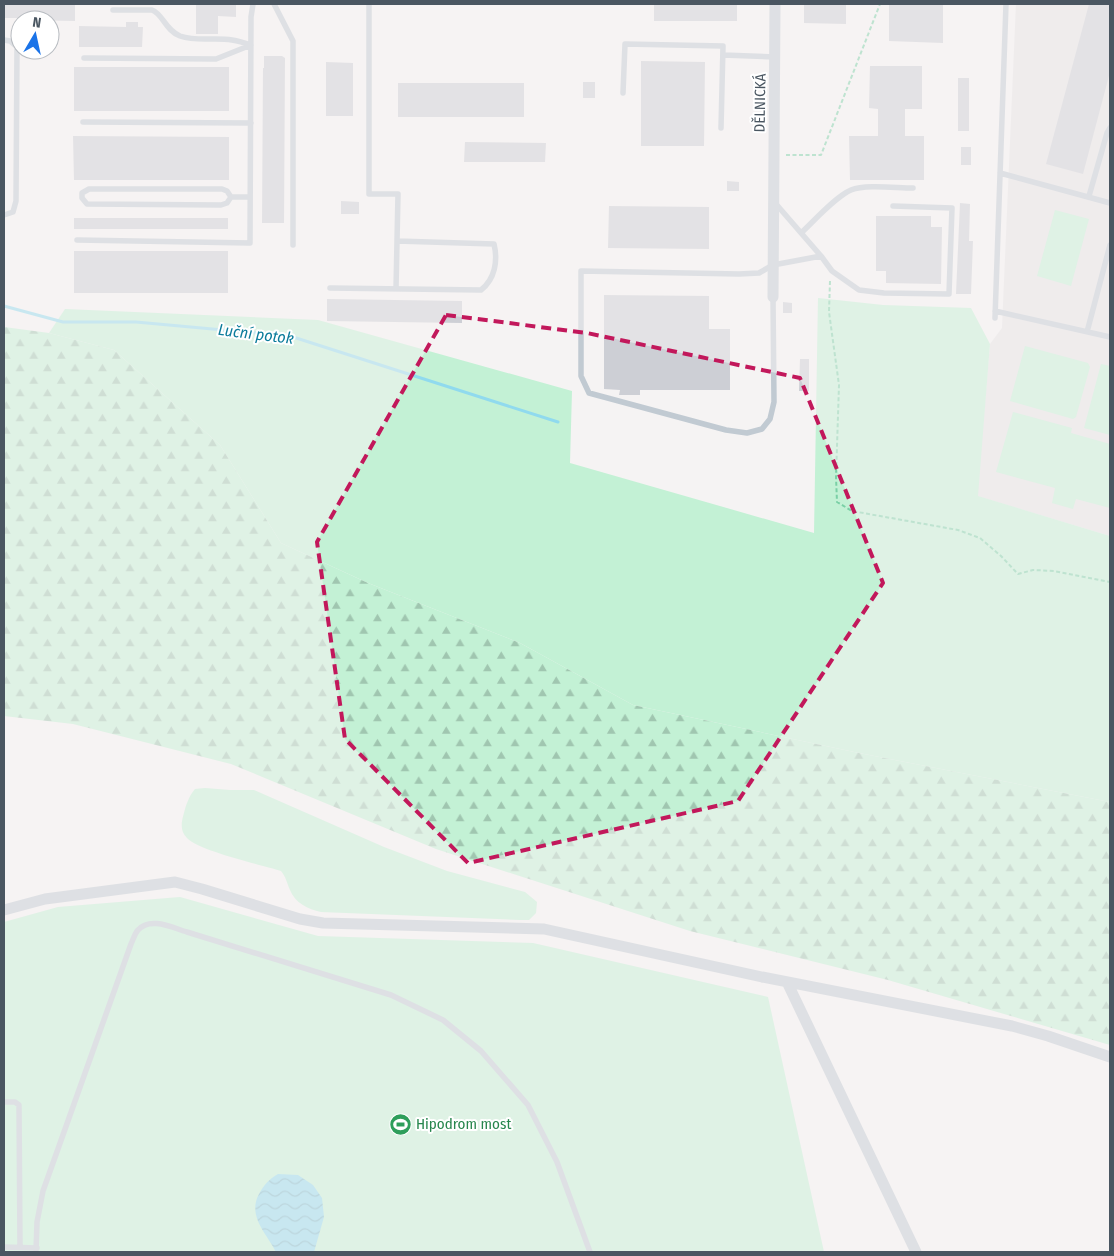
<svg xmlns="http://www.w3.org/2000/svg" width="1114" height="1256" viewBox="0 0 1114 1256" font-family="'Fira Sans Condensed',sans-serif">
<defs>
<pattern id="forest-firs" width="22" height="20" patternUnits="userSpaceOnUse" patternTransform="scale(1.25)"><rect width="22" height="20" fill="#c3f1d5"/><path d="M5 1l3.5 6h-7zM16 11l3.5 6h-7z" fill="#a0c6b0"/></pattern>
<pattern id="water-waves" width="16" height="10" patternUnits="userSpaceOnUse" patternTransform="scale(1.25)"><rect width="16" height="10" fill="#90daee"/><path d="M0 5q4-4 8 0t8 0" fill="none" stroke="#78b4c4"/></pattern>
</defs>
<rect width="100%" height="100%" fill="#f5f3f3"/>
<!-- education -->
<path fill="#e6e4e5" d="M1016,4H1110V536L977,496L990,344L1002,328Z"/>
<!-- green -->
<path fill="#c3f1d5" d="M1055,210L1089,219L1071,286L1037,276Z
M818,298L883,305L971,308L990,344L978,496L1110,536V802L859,753L633,705L520,643L368,583L281,543L220,445L114,350L49,333L65,309L318,320L572,391L570,463L814,533Z
M1025,346L1088,363L1090,367L1076,417L1073,419L1010,401Z
M1101,364L1110,366V435L1084,428Z
M1013,412L1072,428L1071,433L1110,444V508L1076,499L1073,509L1052,503L1055,488L996,472Z
M205,788L230,790H254L384,847L447,871L525,892L537,902L536,913L529,920H520L321,912C308,909 295,903 290,890C287,883 286,877 281,871C262,865 199,851 187,838C180,831 181,823 184,813C186,805 189,796 195,789Z
M180,897L318,936L533,943L768,997L824,1252H4V922L58,907Z"/>
<!-- forest -->
<path fill="url(#forest-firs)" d="M4,327L49,333L114,350L220,445L281,543L368,583L520,643L633,705L859,753L1110,802V1045L888,980L690,931L436,849L231,764L73,724L4,716Z"/>
<!-- water -->
<path fill="url(#water-waves)" d="M278,1174L298,1175L313,1185L322,1198L324,1217L314,1252H276C267,1234 247,1216 259,1194C264,1185 269,1179 278,1174Z"/>
<g fill="none" stroke-linecap="round" stroke-linejoin="round">
<!-- stream -->
<path stroke="#90daee" stroke-width="3" d="M4,306L63,322H136L290,336L558,422"/>
</g>
<!-- building -->
<path fill="#cdcfd5" d="M4,4H75V21L24,20V18H4Z
M196,4H236V17L218,16V34H196Z
M654,4H737V21H654Z
M804,4H846V24L804,23Z
M889,4H943V43L889,41Z
M1089,4H1110V72L1083,174L1046,164Z
M126,22H138V27H143L142,47H79V26L126,27Z
M264,56H282L285,58L284,223H262L263,68H264Z
M641,61L705,62L704,146H641Z
M326,62L353,63V116H326Z
M870,66H922V109H905V136H924V180H850L849,136H878V109L869,108Z
M74,67H229V111H74Z
M958,78H969V131H958Z
M583,82H595V98H583Z
M398,83H524V117H398Z
M73,136L229,137V180H74Z
M465,142L546,143L545,162H464Z
M961,147H971V165H961Z
M727,181L739,182V191H727Z
M341,201L359,202V214H341Z
M960,203L970,204L969,241H973L971,294H956Z
M609,206L709,207V249L608,248Z
M876,216H931V227H942L941,284L886,283V271H876Z
M74,218H228V229H74Z
M74,251H228V293H74Z
M604,295L709,296V329H730V390H640V395H619L620,390L604,389Z
M327,299L462,301V323L327,321Z
M783,302L792,303V313H783Z
M800,359H809V391H799Z"/>
<g fill="none" stroke-linecap="round" stroke-linejoin="round">
<!-- path -->
<path stroke="#7ad0a6" stroke-width="2" stroke-dasharray="4 2.5" stroke-linecap="butt" d="M786,155H821L880,4
M830,281L829,312L839,385L836,477L837,502L852,511L958,530L980,538L1001,556L1018,574L1033,570L1054,571L1110,582"/>
<!-- lane -->
<path stroke="#c1cad2" stroke-width="5.5" d="M274,4L293,41V245
M369,4V194H398L396,289
M113,10H152C163,14 165,30 180,36C198,42 214,37 232,40C238,41 245,43 251,45
M4,40L10,41L17,47L16,201L13,212L4,215
M723,55L775,57
M84,58L216,59L251,45
M623,93L625,44L723,46L721,128
M83,122L251,123
M1000,173L1110,203
M1089,196L1107,133L1110,128
M231,197L227,191L222,189H89L82,193V198L87,204L221,205L227,203L231,197H250
M776,204L821,256L832,271L859,290L884,293L949,294L952,208L893,206
M801,233C814,221 835,197 851,190C866,184 896,188 913,188
M77,240L250,243L251,17L253,4
M330,288L481,290C495,279 498,261 494,244L397,241
M773,297L774,402L770,419L762,429L747,433L726,430L589,393L581,376V271L739,274L759,273L773,265L821,256
M995,311L1110,337
M995,318L1006,4
M1087,332L1110,245
M4,1102H15L19,1105L20,1247
M4,1247L37,1248
M36,1252L37,1222L43,1191L131,944C133,940 135,933 138,930C150,916 173,928 187,932L391,995L443,1020L481,1051L528,1105L557,1162L590,1252"/>
<!-- street -->
<path stroke="#c1cad2" stroke-width="11" d="M773,297L775,4
M4,910L45,899L175,882L202,889L300,919L323,923L544,929L762,977L1012,1026L1048,1036L1110,1057
M787,982L916,1252"/>
</g>
<!-- marked area -->
<path d="M0 0H1114V1256H0ZM446,315L587,333L800,378L883,583L738,801L468,863L345,739L317,542Z" fill="#f5f3f3" fill-opacity=".55" fill-rule="evenodd"/>
<path fill="none" stroke="#c2185b" stroke-width="4" stroke-dasharray="10 6" stroke-linejoin="round" d="M446,315L587,333L800,378L883,583L738,801L468,863L345,739L317,542Z"/>
<!-- icons -->
<defs>
<symbol id="stadium-disc" viewBox="-11 -11 22 22"><circle r="9.5" fill="#2e9e5b" stroke="#fff"/><path d="M0-5a6.5 5 0 1 0 0 10a6.5 5 0 1 0 0-10ZM-3.5-1.8h7v3.6h-7Z" fill="#fff"/></symbol>
</defs>
<g fill-rule="evenodd">
<use href="#stadium-disc" x="388" y="1112" width="25" height="25"/>
</g>
<g text-anchor="middle" dominant-baseline="central" stroke-width="4" stroke-linejoin="round" paint-order="stroke">
<!-- street labels -->
<g font-size="15" fill="#4a5661" stroke="#fff">
<text transform="translate(760 103) rotate(-89)">DĚLNICKÁ</text>
</g>
<!-- leisure labels -->
<g font-size="15" fill="#27864d" stroke="#fff" text-anchor="start">
<text x="416" y="1124">Hipodrom most</text>
</g>
<!-- water labels -->
<g font-size="16" font-style="italic" fill="#0c7c9b" stroke="#fff">
<text transform="translate(256 334) rotate(7)">Luční potok</text>
</g>
</g>
<!-- border -->
<rect width="1114" height="1256" fill="none" stroke="#4a5661" stroke-width="10"/>
<!-- north arrow -->
<g transform="translate(35 35) rotate(9)"><circle r="24" fill="#ffffff" stroke="#b7bbc0"/>
<path d="M0-4L9 19L0 12L-9 19Z" fill="#1a73e8"/>
<text y="-8" font-size="14" font-weight="bold" text-anchor="middle" fill="#4a5661">N</text>
</g>
</svg>
